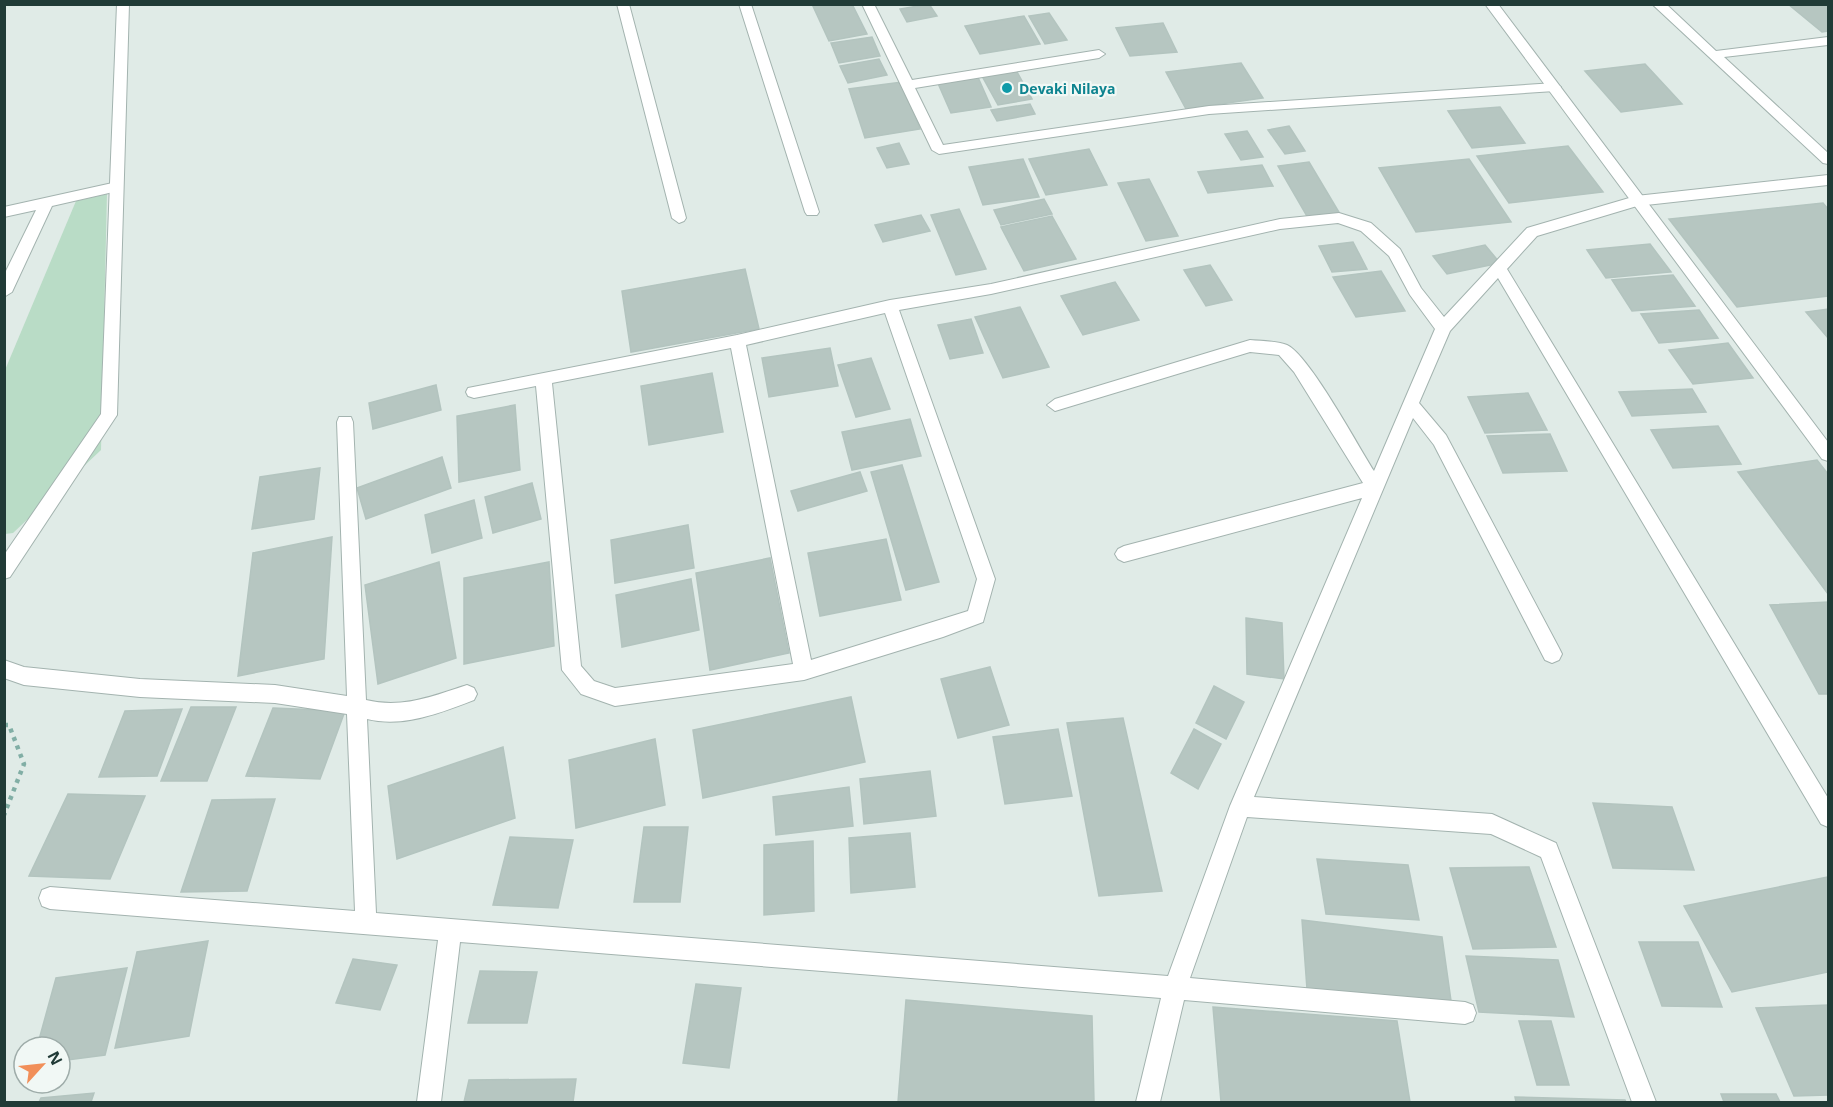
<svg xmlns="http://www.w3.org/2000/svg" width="1833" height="1107" viewBox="0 0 1833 1107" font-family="'Open Sans',sans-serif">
<rect width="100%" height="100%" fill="#e0ebe7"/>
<!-- green -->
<path fill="#b9dcc6" d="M107,194L101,450L13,533L5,534V370L76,201Z"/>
<!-- building -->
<path fill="#b6c6c1" stroke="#b3c4bf" stroke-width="1.5" d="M812,4H852L867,34L829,41Z
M929,4L937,16L907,22L900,9Z
M1788,4H1828V31L1822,32Z
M1049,13L1067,40L1045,44L1029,16Z
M1024,16L1040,44L980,54L965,26Z
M1163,23L1177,52L1130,56L1116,28Z
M872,37L880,56L839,63L831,43Z
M879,59L887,75L848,83L840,66Z
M1241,63L1263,98L1186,109L1166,72Z
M1645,64L1682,104L1621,112L1585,71Z
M1016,70L1032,99L998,105L982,76Z
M977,75L991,107L951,113L937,81Z
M902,82L920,129L865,138L849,89Z
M1030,104L1035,114L997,121L991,110Z
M1500,107L1525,143L1472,148L1448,111Z
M1289,126L1305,151L1285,154L1268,130Z
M1247,131L1263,157L1241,160L1225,134Z
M899,143L909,164L887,168L877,148Z
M1568,146L1603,192L1509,203L1477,156Z
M1089,149L1107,185L1046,195L1029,159Z
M1023,159L1039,197L983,205L969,167Z
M1469,159L1511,222L1416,232L1379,168Z
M1309,162L1340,214L1308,218L1278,166Z
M1262,165L1273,186L1208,193L1198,172Z
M1149,179L1178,236L1146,241L1118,183Z
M1044,199L1052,214L1001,225L994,210Z
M1823,203L1828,209V296L1737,307L1669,219Z
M959,209L986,269L956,275L931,215Z
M921,215L930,231L883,242L875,225Z
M1052,216L1076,259L1024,271L1001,227Z
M1353,242L1367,269L1332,272L1319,246Z
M1650,244L1671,272L1606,278L1587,250Z
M1485,245L1500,263L1447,274L1433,256Z
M1210,265L1232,300L1206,306L1184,270Z
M745,269L759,329L631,352L622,291Z
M1381,271L1405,311L1356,317L1333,277Z
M1673,275L1695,306L1632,311L1612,280Z
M1115,282L1139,320L1083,335L1061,296Z
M1020,307L1049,367L1003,378L975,317Z
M1828,309V338L1806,312Z
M1699,310L1718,338L1659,343L1641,314Z
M971,319L983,353L950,359L938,325Z
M1728,343L1753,378L1693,384L1669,350Z
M830,348L838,386L769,397L762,358Z
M871,358L890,409L856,417L838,365Z
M712,373L723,432L649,445L641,386Z
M436,385L441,410L373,429L369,403Z
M1692,389L1706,412L1632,416L1619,392Z
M1528,393L1547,430L1485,433L1468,397Z
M515,405L520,470L459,482L457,416Z
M910,419L921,456L852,470L842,432Z
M1718,426L1741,464L1673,468L1651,430Z
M1550,434L1567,471L1503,473L1487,436Z
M442,457L451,488L366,519L357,488Z
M1817,460L1828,474V594L1738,472Z
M902,465L939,582L906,590L871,472Z
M320,468L314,519L252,529L260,477Z
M860,472L867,491L798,511L791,491Z
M532,483L541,519L493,533L485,497Z
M474,500L482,538L432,553L425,515Z
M688,525L694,568L615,583L611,540Z
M332,537L324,659L238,676L253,553Z
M886,539L901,600L820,616L808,553Z
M770,558L789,653L710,670L696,573Z
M439,562L456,658L378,684L365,585Z
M549,562L554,646L464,664V578Z
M691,579L699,630L622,647L616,595Z
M1828,602V694H1819L1770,605Z
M1246,618L1282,623L1284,679L1247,674Z
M990,667L1009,725L958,738L941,679Z
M1214,686L1244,702L1226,739L1196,723Z
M851,697L865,762L703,798L693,730Z
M191,707H236L207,781H161Z
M273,708L345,711L320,779L246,776Z
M182,709L157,776L99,777L125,711Z
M1123,718L1162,891L1099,896L1067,723Z
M1058,729L1072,796L1005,804L993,737Z
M1194,729L1221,744L1198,789L1171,773Z
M655,739L665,805L576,828L569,760Z
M503,747L515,818L397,859L388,786Z
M930,771L936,816L864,824L860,779Z
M849,787L853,826L776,835L773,797Z
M68,794L145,796L110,879L29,876Z
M275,799L247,891L181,892L212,800Z
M1593,803L1672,807L1694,870L1613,868Z
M644,827H688L680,902H634Z
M910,833L915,887L851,893L849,838Z
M510,837L573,840L558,908L493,905Z
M813,841L814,911L764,915V845Z
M1317,859L1408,865L1419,920L1326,914Z
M1529,867L1556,947L1473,949L1450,868Z
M1828,877V972L1732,992L1684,906Z
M1302,920L1442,937L1452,1008L1307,989Z
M208,941L189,1036L115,1048L137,952Z
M1639,942H1698L1722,1007L1662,1006Z
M1466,956L1558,960L1574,1017L1479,1012Z
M353,959L397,965L380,1010L336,1003Z
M127,968L105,1055L60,1061V1047H37L56,978Z
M480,971L537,972L527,1023H468Z
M696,984L741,988L729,1068L683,1063Z
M906,1000L1092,1016L1094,1102H898Z
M1828,1005V1095L1794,1096L1756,1008Z
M1213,1007L1397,1021L1410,1102H1221Z
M1519,1021H1551L1569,1085H1537Z
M576,1079L573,1102H464L469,1080Z
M94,1093L91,1102H39L41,1098Z
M1721,1094H1776L1780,1102H1724Z
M1515,1097L1625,1100L1626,1102H1516Z"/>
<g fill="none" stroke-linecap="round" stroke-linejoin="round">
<defs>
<path id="minor" d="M617,4H629L686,218L684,221L679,223L672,218Z
M739,4H751L819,212L817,215H807L805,212Z
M862,4H874L912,80L1099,50L1105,54L1099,58L915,88L943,145L1209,106L1555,83L1561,87L1555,91L1209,114L939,154L932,150Z
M1652,4H1666L1716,51L1828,37V45L1724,57L1828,153V164L1823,163Z
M1828,175V185L1637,206L1537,236L1507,269L1828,798V827L1821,824L1498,278L1450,331L1419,403L1446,435L1559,648L1562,654L1559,660L1552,663L1545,660L1434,445L1413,418L1254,797L1492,814L1556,843L1656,1102H1632L1541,857L1491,834L1247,817L1190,978L1465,1002L1473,1005L1476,1013L1473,1021L1465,1024L1184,1000L1160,1102H1136L1161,998L460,942L441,1102H417L438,940L50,909L42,906L39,898L42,890L50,887L355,911L347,714L275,703L140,697L24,685L4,678V660L24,667L140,679L275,685L347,696L337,422L339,417H351L353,422L366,700C402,709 433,696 467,685L474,688L477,694L474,700C440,713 403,728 367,719L376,913L1168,976L1230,806L1362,498L1124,562L1118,559L1115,554L1118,549L1124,546L1363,483L1294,372L1279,355L1250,352L1055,411L1047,405L1055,399L1250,340C1261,341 1277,341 1287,345C1309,355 1358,446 1374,471L1435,329L1410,295L1389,256L1361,231L1338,223L1280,229L991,294L899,310L995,579L983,622L943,637L804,680L615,706L581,694L562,670L536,386L474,398L468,396L466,392L468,388L737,335L890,300L991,284L1280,219L1339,213L1371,223L1400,249L1421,288L1444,317L1527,228L1636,196ZM885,313L977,579L968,611L811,660L746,345ZM731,348L793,664L615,688L594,681L581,666L552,383Z
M117,182L122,184V190L52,206L12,292L4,297V275L36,210L4,217V207Z"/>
<path id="tertiary" d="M117,4H129L117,415L10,577L4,579V555L101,414Z
M1485,4H1498L1828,442V461L1822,459Z"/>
</defs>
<!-- minor casing -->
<use href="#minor" stroke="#a3b3af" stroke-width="2"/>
<!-- tertiary casing -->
<use href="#tertiary" stroke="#a3b3af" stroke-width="2"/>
<!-- path -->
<path stroke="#81aea5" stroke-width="4.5" stroke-dasharray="4 5" stroke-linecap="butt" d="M4,725H9L24,764L4,815"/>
<!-- minor -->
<use href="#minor" fill="#fff" fill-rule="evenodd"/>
<!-- tertiary -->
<use href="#tertiary" fill="#fff" fill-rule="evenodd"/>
</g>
<!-- markers -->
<circle fill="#0f9aa8" stroke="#f1f8f5" stroke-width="2" cx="1007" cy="88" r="6"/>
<g text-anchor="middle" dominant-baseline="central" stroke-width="4.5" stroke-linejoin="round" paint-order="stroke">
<!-- far-culture labels -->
<g font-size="14" font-weight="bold" fill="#0d838f" stroke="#f1f8f5" text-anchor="start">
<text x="1019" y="88">Devaki Nilaya</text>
</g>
</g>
<!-- border -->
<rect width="1833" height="1107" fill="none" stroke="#213b37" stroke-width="12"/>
<!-- north arrow -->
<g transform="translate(42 1065) rotate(63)"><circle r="28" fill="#f1f8f5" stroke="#9eaca9" stroke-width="1.5"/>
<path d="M0-4.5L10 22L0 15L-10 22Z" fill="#f18f59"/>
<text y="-9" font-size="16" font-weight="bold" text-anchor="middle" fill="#213b37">N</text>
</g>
</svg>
